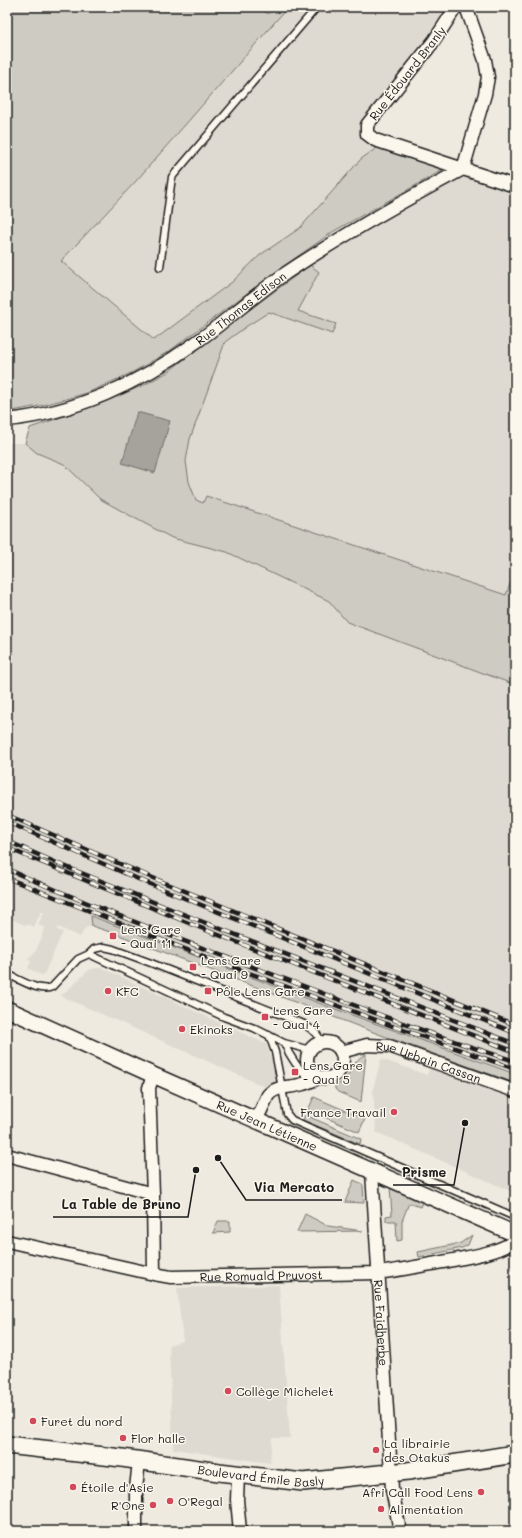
<svg xmlns="http://www.w3.org/2000/svg" width="522" height="1538" viewBox="0 0 522 1538" font-family="Mali,sans-serif">
<rect width="100%" height="100%" fill="#eeeadf"/>
<filter id="ink" filterUnits="userSpaceOnUse"><feTurbulence type="fractalNoise" baseFrequency=".025" numOctaves="2"/><feDisplacementMap in="SourceGraphic" scale="8" xChannelSelector="R" yChannelSelector="G"/><feConvolveMatrix kernelMatrix="1 2 1 2 8 2 1 2 1" color-interpolation-filters="sRGB"/></filter>
<g filter="url(#ink)">
<!-- built -->
<path fill="#dedad1" d="M288,7H456L367,134L515,186V615L513,621L515,622V1193L376,1132L373,1089L381,1059L427,1075L434,1055L119,935L92,926L87,927L84,930L80,937L58,927L57,930L63,932L43,976L28,968L31,962L28,958L35,952L42,937L43,931L46,928L38,925L44,912H41L34,927L28,924L27,926L7,917V443H25L30,428L44,405L87,393L131,373L168,352L61,261L136,181Z
M96,968H102L266,1044L273,1063L279,1093L61,996L89,970Z
M279,1285L290,1438H272L270,1463L173,1449L169,1345L183,1341L177,1288Z"/>
<!-- green -->
<path fill="#ceccc2" stroke="#75746f" d="M7,7H259L268,14L275,7H288L136,181L61,261L154,340L232,282L260,255L300,228L361,159L378,147L438,165L443,170L334,231L281,268L168,352L131,373L87,393L44,405L7,412Z
M310,265L319,272L298,311L336,324L332,334L269,312L247,326L225,342L190,439L186,461L189,482L196,500L203,503L206,496L506,595L515,570V615L513,621L515,622V685L347,622L329,601L227,552L172,538L140,521L100,499L64,464L37,453L25,443L30,428L102,403L144,385L168,372L214,336Z
M91,916L324,1005L515,1074V1083L381,1035L119,935L92,926Z
M366,1054L361,1102L338,1092L335,1089V1086C354,1077 349,1062 366,1054Z
M314,1097L365,1119L359,1132L308,1110Z
M305,1115L361,1139L360,1144L303,1120Z
M354,1180L362,1184L363,1186L364,1203L345,1202Z
M390,1187L423,1201L420,1207L409,1203L402,1221V1240L397,1241L396,1221H386V1216L392,1215Z
M305,1214L328,1226L363,1231L297,1232Z
M218,1221H230V1232L213,1233Z
M472,1235L468,1245L462,1248L419,1257L418,1252L461,1243Z"/>
<!-- water -->
<path fill="#a6a39d" stroke="#6f6d69" d="M137,412L170,421L155,473L122,463Z"/>
<g fill="none" stroke-linecap="round" stroke-linejoin="round">
<defs>
<path id="service" d="M160,267L172,177L317,7
M89,954L224,1017L254,1028L284,1043L310,1050
M7,974C19,979 40,993 52,987L78,959L89,954L94,949L104,947L113,949L151,963L304,1024L316,1033L322,1042
M269,1035L275,1052L287,1114L292,1120L515,1217
M284,1043C290,1057 299,1070 311,1081"/>
<g id="minor">
<path d="M456,7L434,41L367,125V134L375,140L515,186"/>
<path d="M463,169L485,94L488,77L485,60L466,7"/>
<path id="s1" d="M7,420C75,413 140,383 195,343C226,321 255,295 286,273C343,235 403,201 463,169"/>
<circle cx="325" cy="1060" r="18"/>
<path id="s2" d="M341,1052L367,1045L389,1046L515,1091"/>
<path d="M153,1075L149,1088L153,1194L154,1274"/>
<path d="M256,1121L268,1095C277,1085 291,1088 303,1084C310,1082 315,1079 321,1077"/>
<path d="M7,1155L153,1194"/>
<path id="s3" d="M372,1172L392,1489L400,1531"/>
<path id="s4" d="M7,1241L154,1274L171,1277L378,1273C402,1270 425,1265 448,1261C471,1256 495,1254 515,1241"/>
<path d="M238,1475L237,1500L240,1531"/>
<path d="M136,1531V1489L139,1461"/>
</g>
<g id="tertiary">
<path id="s5" d="M7,1009L153,1075L515,1234"/>
</g>
<g id="secondary">
<path id="s6" d="M7,1445L122,1458L219,1472L303,1482L408,1471L515,1454"/>
</g>
</defs>
<!-- service casing -->
<use href="#service" stroke="#1c1c1c" stroke-width="9"/>
<!-- minor casing -->
<use href="#minor" stroke="#1c1c1c" stroke-width="15"/>
<!-- tertiary casing -->
<use href="#tertiary" stroke="#1c1c1c" stroke-width="18"/>
<!-- secondary casing -->
<use href="#secondary" stroke="#1c1c1c" stroke-width="20"/>
<!-- service -->
<use href="#service" stroke="#fbf7ec" stroke-width="6"/>
<!-- minor -->
<use href="#minor" stroke="#fbf7ec" stroke-width="12"/>
<!-- tertiary -->
<use href="#tertiary" stroke="#fbf7ec" stroke-width="15"/>
<!-- secondary -->
<use href="#secondary" stroke="#fbf7ec" stroke-width="17"/>
<defs>
<path id="rail" d="M7,815L148,876L515,1025
M7,822L145,882L515,1033
M7,841L59,864L198,920L515,1044
M7,848L196,926L515,1052
M7,869C98,909 191,944 285,979C361,1008 437,1037 515,1061
M7,878L190,951L395,1027L515,1069"/>
</defs>
<!-- rail casing -->
<use href="#rail" stroke="#1c1c1c" stroke-width="4.5"/>
<!-- rail -->
<use href="#rail" stroke="#fbf7ec" stroke-width="3" stroke-dasharray="9" stroke-linecap="butt"/>
</g>
</g>
<!-- markers -->
<g fill="#d1495b" stroke="#fbf7ec" stroke-width="1.5">
<rect x="109" y="932" width="8" height="8" rx="2"/>
<rect x="189" y="963" width="8" height="8" rx="2"/>
<circle cx="108" cy="991" r="4"/>
<rect x="204" y="987" width="8" height="8" rx="2"/>
<rect x="261" y="1013" width="8" height="8" rx="2"/>
<circle cx="182" cy="1029" r="4"/>
<rect x="291" y="1068" width="8" height="8" rx="2"/>
<circle cx="394" cy="1112" r="4"/>
<circle cx="228" cy="1391" r="4"/>
<circle cx="33" cy="1421" r="4"/>
<circle cx="123" cy="1438" r="4"/>
<circle cx="376" cy="1450" r="4"/>
<circle cx="73" cy="1487" r="4"/>
<circle cx="481" cy="1492" r="4"/>
<circle cx="170" cy="1501" r="4"/>
<circle cx="153" cy="1505" r="4"/>
<circle cx="381" cy="1509" r="4"/>
</g>
<g text-anchor="middle" dominant-baseline="central" stroke-width="3" stroke-linejoin="round" paint-order="stroke">
<!-- street labels -->
<g font-size="12" fill="#1c1c1c" stroke="#fbf7ec">
<text transform="translate(407 73) rotate(-52)">Rue Édouard Branly</text>
<text stroke="none"><textPath href="#s1" startOffset="263">Rue Thomas Edison</textPath></text>
<text stroke="none"><textPath href="#s2" startOffset="91">Rue Urbain Cassan</textPath></text>
<text stroke="none"><textPath href="#s5" startOffset="285">Rue Jean Létienne</textPath></text>
<text stroke="none"><textPath href="#s4" startOffset="258">Rue Romuald Pruvost</textPath></text>
<text stroke="none"><textPath href="#s3" startOffset="151">Rue Faidherbe</textPath></text>
<text stroke="none"><textPath href="#s6" startOffset="256">Boulevard Émile Basly</textPath></text>
</g>
<!-- poi labels -->
<g font-size="12" fill="#1c1c1c" stroke="#fbf7ec" text-anchor="start">
<text x="121" y="929">Lens Gare<tspan x="121" dy="14">- Quai 11</tspan></text>
<text x="201" y="960">Lens Gare<tspan x="201" dy="14">- Quai 9</tspan></text>
<text x="116" y="991">KFC</text>
<text x="216" y="991">Pôle Lens Gare</text>
<text x="273" y="1010">Lens Gare<tspan x="273" dy="14">- Quai 4</tspan></text>
<text x="190" y="1029">Ekinoks</text>
<text x="303" y="1065">Lens Gare<tspan x="303" dy="14">- Quai 5</tspan></text>
<text x="386" y="1112" text-anchor="end">France Travail</text>
<text x="236" y="1391">Collège Michelet</text>
<text x="41" y="1421">Furet du nord</text>
<text x="131" y="1438">Flor halle</text>
<text x="384" y="1443">La librairie<tspan x="384" dy="14">des Otakus</tspan></text>
<text x="81" y="1487">Étoile d'Asie</text>
<text x="473" y="1492" text-anchor="end">Afri Call Food Lens</text>
<text x="178" y="1501">O'Regal</text>
<text x="145" y="1505" text-anchor="end">R'One</text>
<text x="389" y="1509">Alimentation</text>
</g>
</g>
<!-- callouts -->
<path fill="none" stroke="#1c1c1c" stroke-width="1.5" d="M465 1123L454 1185H393M218 1158L246 1200H342M196 1170L188 1217H53"/>
<g fill="#1c1c1c" stroke="#fbf7ec" stroke-width="1.5">
<circle cx="465" cy="1123" r="4"/>
<circle cx="218" cy="1158" r="4"/>
<circle cx="196" cy="1170" r="4"/>
</g>
<g font-size="13" text-anchor="middle" font-weight="bold" fill="#1c1c1c" stroke="#fbf7ec" stroke-width="3" stroke-linejoin="round" paint-order="stroke">
<text x="424" y="1177">Prisme</text>
<text x="294" y="1192">Via Mercato</text>
<text x="121" y="1209">La Table de Bruno</text>
</g>
<!-- margin -->
<rect width="522" height="1538" fill="none" stroke="#fbf7ec" stroke-width="24"/>
<rect x="12" y="12" width="498" height="1514" fill="none" stroke="#1c1c1c" stroke-width="1.5" filter="url(#ink)"/>
</svg>
